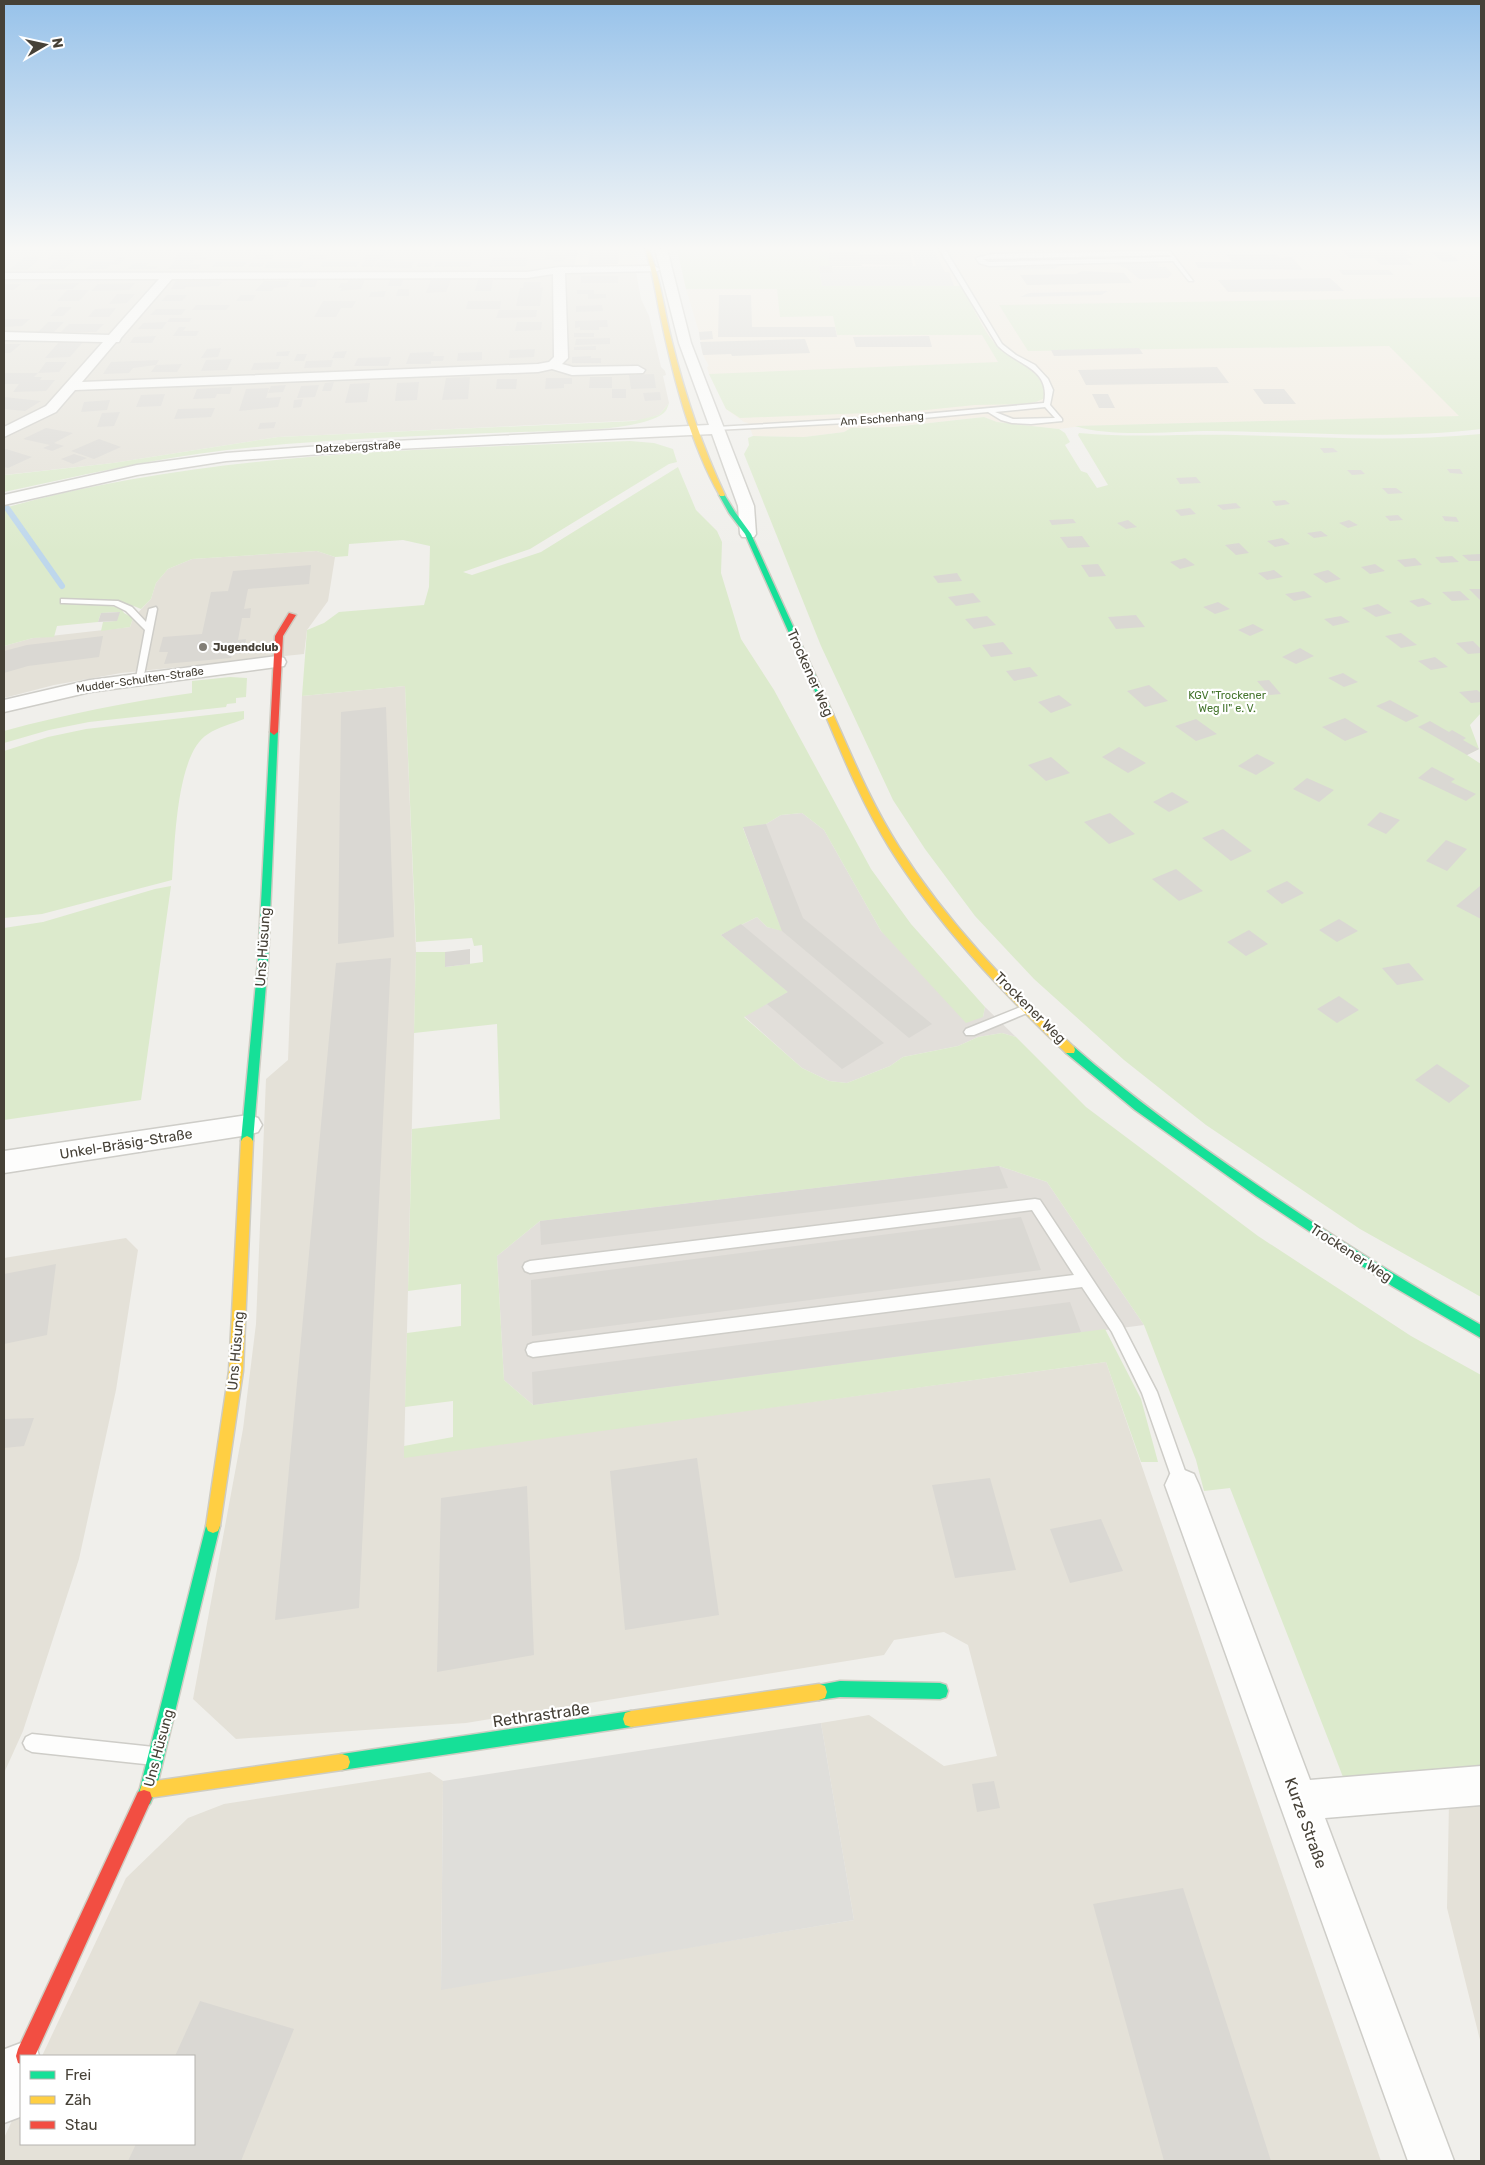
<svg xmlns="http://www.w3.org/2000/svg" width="1485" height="2165" viewBox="0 0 1485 2165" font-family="Rubik,sans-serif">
<rect width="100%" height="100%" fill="#f0efeb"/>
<!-- residential -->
<path fill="#e4e1d8" d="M4,249H579L574,267L636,272L641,299L649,316L661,367L665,371L666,375L663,376L669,403L659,415L644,420L278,437L113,463L4,475Z
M317,551L335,557L328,601L307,630L304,654L121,673L54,685L4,698V646L33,638L130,627L133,618L151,599L156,583L168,569L192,559Z
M405,686L416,952L404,1457L1106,1362L1381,2161H4V2138L21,2101V2144H194V2056H42L126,1878L188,1818L224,1804L430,1772L443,1781L441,1989L854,1920L821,1723L869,1715L944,1766L997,1756L968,1645L944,1632L894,1640L884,1655L466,1723L236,1739L193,1699L243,1429L256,1324L266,1079L288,1060L302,696Z
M126,1238L138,1250L116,1390L79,1559L23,1731L4,1773V1258Z
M1479,1770H1481V2044L1447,1908L1449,1802Z"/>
<!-- commercial -->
<path fill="#f2ebde" d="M579,249H634L639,265L637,268L574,267Z
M677,249H1481V416L1081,426L1059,429L997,422L984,417L893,427L851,428L844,432L804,437L753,436L748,423L744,422L726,409L709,374L707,367L709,366L703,355L699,332L686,289Z"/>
<!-- industrial -->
<path fill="#e2dfda" d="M802,813L824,830L881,931L983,1017L985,1007L1016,1037L1002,1033L978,1037L958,1046L903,1057L890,1066L847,1083L829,1081L802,1068L744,1016L787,992L721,935L757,917L767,927L781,930L743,827L766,824L781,815Z
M999,1166L1047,1182L1144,1325L533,1405L504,1380L497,1256L540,1221Z"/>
<!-- green -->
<path fill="#dceacc" d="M677,249H817L818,251H828L830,266H819L822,286H962C972,305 981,327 995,344C1014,366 1044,360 1045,398L1036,402L1025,404L975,405L916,411L740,418L726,409L709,374L998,362L982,335H837L833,316L780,317L777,289H686Z
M1481,297V429C1391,440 1302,432 1212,431C1171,431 1113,438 1075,426L1459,416L1389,346L1028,351L999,305Z
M669,403C667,409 666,412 661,415C634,432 552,431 519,432C421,436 324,439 227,450C152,459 78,476 4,492V475H6L113,463L278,437L634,421L659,415Z
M984,417L997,422L1059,429L1065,433L1070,442L1065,445L1081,471L1087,473L1097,488L1108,485L1078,435L1079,433C1131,438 1183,434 1235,435C1317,437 1399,442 1481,434V713L1470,725L1479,749L1467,755L1481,764V1297L1360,1229L1206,1125L1124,1060L1034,979L975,916L925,849L893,800L821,646L744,454L749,445L748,438L753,436L804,437L844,432L851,428L893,427Z
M630,441L654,443L673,449L677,462L669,464L530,549L463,572L472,575L541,552L678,467L696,510L717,531L722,542L721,573L741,639L774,690L871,869L911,924L985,1007L983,1017L966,1023L881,931L824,830L802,813L781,815L766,824L743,828L782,931L767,927L757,917L721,935L788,992L744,1017L802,1068L829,1081L847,1083L890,1066L903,1057L958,1046L978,1037L1002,1033L1016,1037L1086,1107L1258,1236L1411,1336L1481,1375V1770L1416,1779L1343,1777L1230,1488L1204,1491L1196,1460L1144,1325L1047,1182L999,1166L540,1221L497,1256L504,1380L533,1405L1105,1329L1141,1399L1158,1462H1141L1106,1362L404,1458V1446L453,1437V1401L405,1407L407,1333L461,1326V1284L408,1291L412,1129L500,1119L497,1024L414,1033L416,952H445L446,967L483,962L482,945L474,946L472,938L416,942L405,686L302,696L307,630L324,623L339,612L424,605L429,587L430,546L403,540L349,544L348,556L335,557L317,551L192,559L168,569L156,583L151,599L141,609C117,598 90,600 63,600L60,602L120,607L124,613L133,618L130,627L101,631L103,622L116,621L119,612L101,613L98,622L57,626L54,637L33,638L4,646V508C207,451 421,450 630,441Z
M230,677L247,678L246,697L236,698V703L227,704L226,707L89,722L49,730L4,743V731C66,714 128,702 192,693V681Z
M244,711V719C232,724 218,727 208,734C176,753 175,845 172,880L42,914L4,918V751L48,737L86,729Z
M171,886L141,1100L4,1120V928L43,922L155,889Z"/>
<!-- parking -->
<path fill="#dfdeda" d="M819,249H933L945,272H949L954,286H822L820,273L833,272L832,267L916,266L911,250Z
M1097,249H1106L1100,252H1138L1151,255L1150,257L1161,259L1163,262L1157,264L1160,265L1158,267H1166L1172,274L1168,278L1139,279L1126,268L1109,262L1066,263L1054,269L1002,270L1008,268L1004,267L1012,262L1009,261L1011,259L1000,254L1005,251Z
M143,277L140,281L4,282V278Z
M1108,291L1101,295L1020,297L1029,293Z
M821,1723L854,1920L441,1990L443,1781Z"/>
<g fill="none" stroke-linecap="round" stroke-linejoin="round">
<!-- stream -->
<path stroke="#bed7ec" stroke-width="6" d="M7,508L62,586"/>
</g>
<!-- building -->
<path fill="#dad8d3" d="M57,249H80L70,259L46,260Z
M567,249H578L577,256H566Z
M620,249L618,264L588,265L591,250Z
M1341,249H1405L1409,252H1405L1412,258H1406L1413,265H1381L1374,258H1349Z
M859,252V255L910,252L913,266L861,264L862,266H832L833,273H820L819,266H830L828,253Z
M1431,252H1448L1459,261L1443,262Z
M179,253H203L199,257H208L206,260H194L191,264H202L198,269H168L176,260L182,259H173Z
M546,253L566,254L565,260L563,262H552L553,260H545Z
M1226,254H1277L1280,258L1292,257L1303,270L1198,268L1195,262H1232Z
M256,255H274L271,259H253Z
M309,255H328L326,259H307Z
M365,255H383L381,259H363Z
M26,256H42L27,270H9Z
M118,257H126L119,265H110L106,269H86L94,262H113Z
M492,258H528L526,266L489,267Z
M383,259H395L393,262H414L411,268L374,267L377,262H381Z
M57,260H74L64,269H47Z
M365,260H377L373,267H361Z
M216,262H247L243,267H212Z
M268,262H304L300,268H264Z
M323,262H359L356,267H320Z
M436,262H472L470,267H434Z
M134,263H149L146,266H158L155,269H127Z
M251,263H265L262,267H248Z
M418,263H432L431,267H416Z
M1339,270H1389L1394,275H1343Z
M1082,271L1124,273L1132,283L1027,285L1020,275L1076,274Z
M581,276H618V283H581Z
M1330,278L1344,291L1228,292L1218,280Z
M318,279L315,287H299L302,280Z
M349,279H365L361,289L340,291L342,288H338L341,283H347Z
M203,280L222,282L219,286L186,287L184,289H171L176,281Z
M390,280H403L401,286H388Z
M431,280H451L446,292L426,293Z
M478,280H493L491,291H475Z
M264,281H290L286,287L274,288L272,291H255Z
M524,282H541L540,288L543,287L540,306H516L520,288H523Z
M79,283L73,289L34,290L40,284Z
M135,283L129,290L91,291L98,284Z
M4,284H21L14,290H4Z
M398,289H409V296H396Z
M67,290H89L79,301H57Z
M577,290H594V294H606V298L588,299V294H577Z
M386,291L384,297H369L371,292Z
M117,294H135L127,303L109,304Z
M167,295H187L182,301H161Z
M241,295H256L252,301H236Z
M719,295H751L752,327H835L837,337H718Z
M323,301H356L352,308H341L336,317H314Z
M468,301H501L500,309H466Z
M196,305H230L226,310H192Z
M602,305L603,311L576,312V306Z
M59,307H72L63,316H50Z
M116,308L109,317H88L95,309Z
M156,309H186L181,315H150Z
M499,310H537L536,317L496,318Z
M170,318H192L189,322H167Z
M4,319H30L22,326L4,327Z
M607,320L608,327H599V330H580V327L575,328V321Z
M48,322H64L52,334H36Z
M167,322L162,329H138L143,323Z
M517,322H542L541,330L515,331Z
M69,324H104L96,332H61Z
M179,327H186L183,331H199L196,336H173Z
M712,331L713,339L700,340L699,332Z
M574,333H594V337H574Z
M156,336L152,343H130L134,337Z
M929,336L932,347H856L853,337Z
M610,338V344L575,345L576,339Z
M805,339L810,353L732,356L731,354L703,355L700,342Z
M59,342H83L70,357L45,358Z
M4,344H21L10,353H4Z
M596,346V350H574V347Z
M221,348L218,357L201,358L207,349Z
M1139,348L1143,354L1054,356L1051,350Z
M535,349L534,357L509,358L510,350Z
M290,351L288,356H276L277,352Z
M347,351L344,358H332L335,352Z
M434,352L433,356H444L443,361H431V364H406L410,353Z
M482,352V360L457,361L458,353Z
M297,354H307L304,361H294Z
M591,356V358H601V363H572V357Z
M391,357L388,366H354L358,358Z
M232,359L227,370L201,371L206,360Z
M159,360L156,365L133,368L129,373L103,374L111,362Z
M333,360L331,367L304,368L306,361Z
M46,362H67L59,372L38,373Z
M281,362L278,369L251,370L254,363Z
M182,364L177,372H151L156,365Z
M1217,367L1229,383L1086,385L1078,370Z
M4,373H38L34,377H42L40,380H55L46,391L13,392L19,384H4Z
M654,374L656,388L631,389L629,375Z
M470,377L468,399L442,400L446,378Z
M590,377H612V388H589Z
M546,378H572V384H564V388L545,389Z
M497,379H517L516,389H496Z
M334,382L331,391H322L325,383Z
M419,382L417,400L395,401L397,383Z
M370,383L367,402L345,403L350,384Z
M286,385L283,392L268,393L271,386Z
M319,385L315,397L297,398L301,386Z
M232,387L230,394H217L215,398L193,399L197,389Z
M269,388L266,398L281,397L278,407L239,411L246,389Z
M612,389H626V398H612Z
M1253,389H1284L1296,404H1264Z
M660,392L661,400L645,401L643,393Z
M165,394L161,406L136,407L141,395Z
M1092,394H1108L1115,408H1099Z
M4,397L41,401L25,411L4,409Z
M303,399L301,407L293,408L294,400Z
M110,400L107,410L81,412L84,402Z
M215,408L211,417L174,419L178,409Z
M120,412L114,426L97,427L102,413Z
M276,422L274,428L258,429L260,423Z
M46,428L73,433L54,443L64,446L52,451L43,448L50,445L23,439Z
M99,439L121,447L94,459L71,451Z
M1320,448H1333L1338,452L1324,453Z
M6,449L32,457L8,468L4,467V450Z
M74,454L87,458L73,464L61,459Z
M1447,469H1460L1463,474L1450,473Z
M1347,470H1361L1365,474L1352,475Z
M1196,477L1201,483L1180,484L1176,478Z
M1382,488H1396L1403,493L1388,494Z
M1285,500L1290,504L1276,506L1272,501Z
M1236,503L1241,508L1223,510L1217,505Z
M1190,508L1196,514L1181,516L1175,510Z
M1398,515L1403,520L1390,521L1385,516Z
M1442,516L1456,517L1459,522L1445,521Z
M1073,519L1076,523L1052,525L1049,520Z
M1128,520L1137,527L1126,529L1117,523Z
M1349,520L1358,525L1348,528L1339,523Z
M1321,531L1328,536L1314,538L1307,533Z
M1082,536L1090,547L1068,548L1060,537Z
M1282,538L1290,544L1275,547L1267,541Z
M1239,543L1249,553L1236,555L1225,545Z
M1480,554L1481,561H1469L1462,555Z
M1452,556L1459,562L1441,563L1435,557Z
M1185,558L1195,565L1180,569L1170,562Z
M1415,558L1422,565L1405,567L1397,560Z
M1098,564L1106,576L1089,577L1081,565Z
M1375,564L1385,571L1370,574L1361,567Z
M311,565L309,584L248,589L244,609L251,608L250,618H242L238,640L246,639L244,653L232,654L231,658L164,664L168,652H159L163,637L202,634L211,592L228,591L233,571Z
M1274,570L1283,577L1267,580L1258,573Z
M1328,570L1341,579L1326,583L1313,574Z
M957,573L962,581L938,583L933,576Z
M1469,589H1481V601Z
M1304,591L1312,597L1294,601L1285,594Z
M1460,591L1470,600L1452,601L1442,592Z
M973,593L981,602L956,606L948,597Z
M1423,598L1432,604L1418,607L1409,601Z
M1218,602L1230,609L1215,614L1203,607Z
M1378,604L1392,613L1376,617L1362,608Z
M120,612L117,621L98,622L101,613Z
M1136,615L1145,627L1116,629L1108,617Z
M987,616L996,625L974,629L965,619Z
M1341,616L1350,622L1333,626L1324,619Z
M1253,624L1264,630L1250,636L1238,630Z
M1401,633L1417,645L1401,648L1385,636Z
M103,636L99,657L28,666L4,673V651L27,645Z
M1473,641L1481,649V653L1468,654L1456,643Z
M1003,642L1013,654L991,657L982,645Z
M1300,648L1314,656L1296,664L1282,657Z
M1435,657L1448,667L1431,670L1418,661Z
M1030,667L1038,676L1014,681L1006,671Z
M1343,673L1358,682L1344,687L1328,678Z
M1269,680L1281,694L1269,695L1257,681Z
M1149,685L1168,701L1145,707L1127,691Z
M1477,690L1481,693V702L1471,703L1459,692Z
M1059,695L1072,705L1051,713L1038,702Z
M1390,700L1419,716L1406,722L1376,706Z
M386,707L394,937L338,944L341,712Z
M1345,718L1368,732L1345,741L1322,727Z
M1196,719L1217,734L1196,741L1175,726Z
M1430,721L1449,732L1452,730L1466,738L1463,740L1479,749L1467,755L1418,727Z
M1119,747L1146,763L1128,773L1102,757Z
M1257,754L1275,763L1256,775L1238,766Z
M1051,757L1070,773L1046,781L1028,765Z
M1432,767L1455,779L1451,782L1476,794L1466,801L1418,778Z
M1307,778L1334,790L1319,802L1293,789Z
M1172,792L1189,802L1169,812L1153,802Z
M1380,812L1400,820L1386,834L1367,825Z
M1110,813L1135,834L1109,844L1084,822Z
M766,824L803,918L932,1024L909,1038L782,931L743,827Z
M1223,829L1252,851L1231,861L1202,838Z
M1446,840L1467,849L1447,871L1426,861Z
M1176,869L1203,891L1179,901L1152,879Z
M1287,881L1304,893L1282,904L1266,891Z
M1480,886L1481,887V919L1456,906Z
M1339,919L1358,931L1337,942L1319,930Z
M741,924L884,1043L842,1069L767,1004L788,992L721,935Z
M1249,930L1268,944L1246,956L1227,942Z
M470,949V964L445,967V952Z
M391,958L359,1608L275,1620L336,963Z
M1409,963L1424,980L1397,985L1382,968Z
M1339,996L1359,1010L1337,1023L1317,1009Z
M1437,1064L1470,1086L1449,1103L1415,1080Z
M999,1166L1008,1188L541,1245L540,1221Z
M1021,1217L1041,1270L532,1336L531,1280Z
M56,1264L47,1335L4,1344V1274Z
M1070,1302L1081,1332L533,1405L532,1372Z
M34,1418L24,1446L4,1448V1419Z
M697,1458L719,1615L625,1630L610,1471Z
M990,1478L1016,1570L955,1578L932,1485Z
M527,1486L534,1655L437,1672L441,1498Z
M1101,1519L1123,1571L1070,1583L1050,1529Z
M994,1781L1000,1808L977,1812L972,1784Z
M1183,1888L1241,2068L1271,2161H1164L1093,1904Z
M200,2001L294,2029L241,2161H128L136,2144H194V2056H175Z"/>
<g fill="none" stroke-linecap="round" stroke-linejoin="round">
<defs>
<path id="lane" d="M939,249H945L1002,344L1016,355L1035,365L1048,379L1053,390L1050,405L1062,419V421L1031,424L1012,423L1001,420L988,412L902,420L715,430L714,429L717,427L902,416L1044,403C1051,368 1018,366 998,346ZM1045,407L1055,418L1013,419L995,412Z
M1170,251L1193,281H1189L1173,261L989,266L979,263L976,258L992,254ZM1169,255L1171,257L989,262L982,259Z
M61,599L118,601L132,607L146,622L149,609L156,607L157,609L143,680H137L136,678L145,630L126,611L114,605L64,603H61Z
M1028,1004L1034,1008L1032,1011L974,1035H966L964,1032L966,1029Z
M1035,1199L1040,1200L1122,1324L1157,1392L1190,1485L1188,1490L1182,1493L1176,1490L1142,1393L1112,1332L1082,1287L533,1357L528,1355L526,1350L528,1345L533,1343L1074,1275L1032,1210L530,1273L525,1271L523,1267L525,1263L530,1261Z
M32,1734L154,1747L160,1750L163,1756L160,1762L154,1765L32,1752L26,1749L23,1743L26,1737Z"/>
<path id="street" d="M655,249H667L691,343L754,506L756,534L754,537H742L740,534L738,506L712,434L375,450L226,461L137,475L4,505V495L137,465L226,453L375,442L709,425L679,343Z
M654,266L660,269L658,271L565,273L568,358L562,364L573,367L638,366L645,370L643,373L572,375L552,369L538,372L75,390L56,412L4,437V427L46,406L103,342L4,340V332L109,335L159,279H4V273L527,272L559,267ZM553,274L554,357L549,362L538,364L82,382L116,342H119L121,338L172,279L527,278Z
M277,656L284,658L286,662L284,666L90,692L4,712V700L90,680Z
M248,1115L258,1118L262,1125L258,1132L248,1135L4,1173V1151Z
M1182,1469L1194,1474L1199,1485L1310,1780L1481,1766V1805L1325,1818L1454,2161H1408L1165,1485L1170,1474Z
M21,2043L37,2049L39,2056H21V2114L20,2117L4,2123V2053L5,2049Z"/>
<path id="fast" d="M720,494H724L735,512L751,534L833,714L832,716H826L825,714L745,534L729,513L719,495Z
M274,729L278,732L268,961L253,1141L251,1144H243L241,1141L258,961L270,732Z
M1070,1046L1074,1047C1130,1096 1191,1140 1253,1182C1327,1233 1403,1281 1481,1325V1338L1392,1286L1256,1196L1135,1110L1066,1053L1065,1050Z
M213,1519L218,1521L220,1526L156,1790L150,1804L144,1806L138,1804L136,1798L140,1788L206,1526L208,1521Z
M840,1681L940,1683L946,1685L948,1691L946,1697L940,1699L840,1697L819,1700L813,1698L811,1692L813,1686Z
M631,1711L637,1713L639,1719L637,1725L631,1727L342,1770L336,1768L334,1762L336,1756L342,1754Z"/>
<path id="slow" d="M645,249H649C661,279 664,311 672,342C685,395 702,446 725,495L724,496H720C690,443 674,379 661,319C656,296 653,272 645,249Z
M829,711L833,714C853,759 872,805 899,847C947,922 1009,987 1074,1047L1075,1050L1074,1053H1066C1000,990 937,924 889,847C863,805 844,759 825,714Z
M247,1136L251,1138L253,1141L243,1371L220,1526L218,1531L213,1533L208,1531L206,1526L229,1371L241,1141L243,1138Z
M819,1684L825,1686L827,1692L825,1698L819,1700L631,1727L625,1725L623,1719L625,1713L631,1711Z
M342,1754L348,1756L350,1762L348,1768L342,1770L148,1798L142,1796L140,1790L142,1784L148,1782Z"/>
<path id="jam" d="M289,613L296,615L283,636L278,732L274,735L270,732L275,636Z
M144,1790L150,1792L152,1798L35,2056H21V2064L18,2063L16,2056L18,2049L138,1792Z"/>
</defs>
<!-- lane casing -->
<use href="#lane" stroke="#cecdc8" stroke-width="3"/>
<!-- street casing -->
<use href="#street" stroke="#cecdc8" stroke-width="3"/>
<!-- fast casing -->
<use href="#fast" stroke="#ceccc2" stroke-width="3"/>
<!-- slow casing -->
<use href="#slow" stroke="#ceccc2" stroke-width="3"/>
<!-- jam casing -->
<use href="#jam" stroke="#ceccc2" stroke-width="3"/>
<!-- lane -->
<use href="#lane" fill="#fdfdfc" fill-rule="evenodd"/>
<!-- street -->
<use href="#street" fill="#fdfdfc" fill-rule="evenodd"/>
<!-- fast -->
<use href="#fast" fill="#16e098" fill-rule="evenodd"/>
<!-- slow -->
<use href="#slow" fill="#ffcf43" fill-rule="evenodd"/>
<!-- jam -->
<use href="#jam" fill="#f24e42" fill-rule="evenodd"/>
</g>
<!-- sky -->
<linearGradient id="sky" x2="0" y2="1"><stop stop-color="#97c2ea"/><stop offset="0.45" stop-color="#f8f8f6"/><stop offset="1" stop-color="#f8f8f6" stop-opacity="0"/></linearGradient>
<rect width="1485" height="552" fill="url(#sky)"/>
<!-- markers -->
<circle fill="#827e76" stroke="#fff" stroke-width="2" cx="203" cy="647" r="5"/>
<g text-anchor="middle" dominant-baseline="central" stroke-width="4.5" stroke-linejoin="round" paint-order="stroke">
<!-- far-street labels -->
<g font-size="11" fill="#464137" stroke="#fff">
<text transform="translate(882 419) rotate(-4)">Am Eschenhang</text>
<text transform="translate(358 447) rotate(-3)">Datzebergstraße</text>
<text transform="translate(140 680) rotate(-8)">Mudder-Schulten-Straße</text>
</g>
<!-- far-poi labels -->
<g font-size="11" font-weight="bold" fill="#464137" stroke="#fff" text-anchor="start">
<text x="213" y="647">Jugendclub</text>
</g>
<!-- far-park labels -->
<g font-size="11" fill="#45752d" stroke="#fff">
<text x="1227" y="695">KGV "Trockener<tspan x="1227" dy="13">Weg II" e. V.</tspan></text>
</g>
<!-- street labels -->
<g font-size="14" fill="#464137" stroke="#fff">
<text transform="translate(810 673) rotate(66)">Trockener Weg</text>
<text transform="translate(263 947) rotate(-86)">Uns Hüsung</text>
<text transform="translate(1030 1008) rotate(45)">Trockener Weg</text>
<text transform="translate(126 1144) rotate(-9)">Unkel-Bräsig-Straße</text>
<text transform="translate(1351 1253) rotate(33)">Trockener Weg</text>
<text transform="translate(236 1351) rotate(-85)">Uns Hüsung</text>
<text transform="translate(159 1748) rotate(-75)">Uns Hüsung</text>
</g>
<!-- near-street labels -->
<g font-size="16" fill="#464137" stroke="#fff">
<text transform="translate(541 1715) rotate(-8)">Rethrastraße</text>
<text transform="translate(1306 1823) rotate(70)">Kurze Straße</text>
</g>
</g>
<!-- border -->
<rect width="1485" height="2165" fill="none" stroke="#464137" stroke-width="10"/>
<!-- legend -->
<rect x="20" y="2055" width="175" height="90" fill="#ffffff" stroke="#b5b3af"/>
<rect x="30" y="2071" width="25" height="8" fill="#16e098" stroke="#b5b3af"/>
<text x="65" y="2080" font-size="15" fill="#464137">Frei</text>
<rect x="30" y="2096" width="25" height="8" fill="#ffcf43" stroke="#b5b3af"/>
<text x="65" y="2105" font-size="15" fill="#464137">Zäh</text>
<rect x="30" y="2121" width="25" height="8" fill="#f24e42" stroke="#b5b3af"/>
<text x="65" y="2130" font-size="15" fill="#464137">Stau</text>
<!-- north arrow -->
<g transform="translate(45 45) rotate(81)" stroke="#ffffff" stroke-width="4" paint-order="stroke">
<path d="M0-4L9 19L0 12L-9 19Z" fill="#464137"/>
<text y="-8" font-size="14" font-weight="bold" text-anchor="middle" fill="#464137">N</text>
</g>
</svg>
